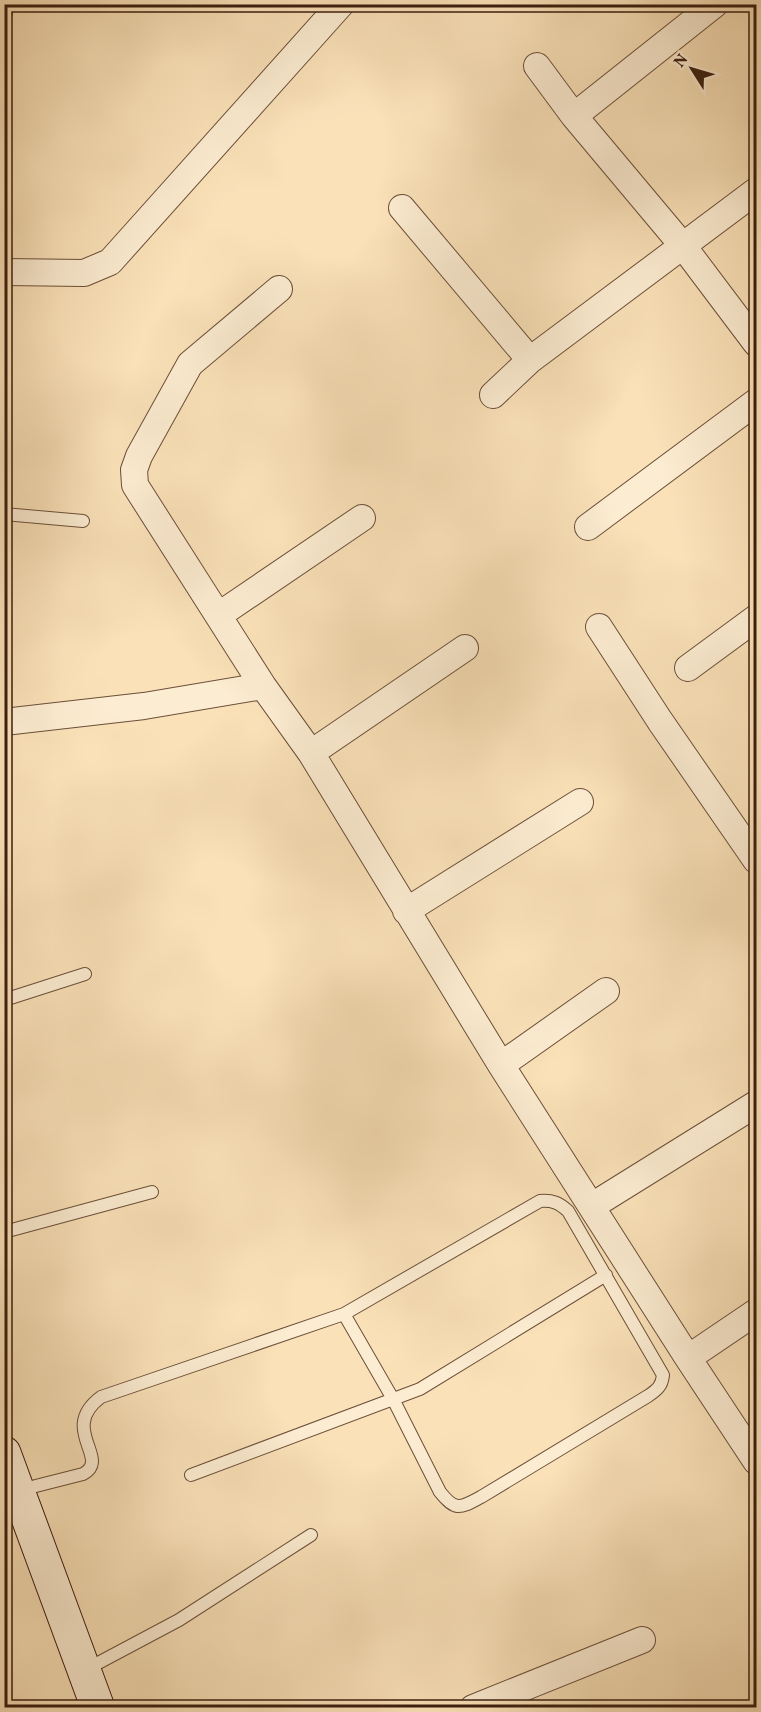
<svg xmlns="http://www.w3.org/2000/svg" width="761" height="1712" viewBox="0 0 761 1712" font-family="Vollkorn,serif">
<rect width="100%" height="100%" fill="#fae1b8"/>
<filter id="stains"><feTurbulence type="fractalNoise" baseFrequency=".00333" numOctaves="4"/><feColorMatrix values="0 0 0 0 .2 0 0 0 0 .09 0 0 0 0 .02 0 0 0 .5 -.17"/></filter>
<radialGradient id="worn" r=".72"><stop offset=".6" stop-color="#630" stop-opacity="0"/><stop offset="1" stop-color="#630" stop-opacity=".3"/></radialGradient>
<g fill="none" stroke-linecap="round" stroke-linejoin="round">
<defs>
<path id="lane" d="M4,21L8,4
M4,514L83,521
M4,1000L85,974
M4,1232L152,1192
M191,1475L420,1389L606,1275
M20,1490L83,1474C112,1459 58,1429 101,1397L344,1314L540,1201C553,1200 559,1203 568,1211L663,1375C662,1386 657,1390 648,1396L481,1497C460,1508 456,1512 440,1492L393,1399L344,1314
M85,1670L179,1620L311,1535"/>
<path id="street" d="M537,66L574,116L683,246L756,343
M574,116L715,4
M402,208L530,360
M4,272L84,273L110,262L341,4
M279,289L190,364L139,456L134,470L135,485L263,686L311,753L501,1065L688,1358L756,1461
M493,395L530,360L756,191
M588,527L756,402
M219,615L362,518
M599,627L660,721L756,860
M688,668L756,618
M4,722L144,706L263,686
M311,753L465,648
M406,911L580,802
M501,1065L606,991
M592,1206L756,1104
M688,1358L756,1312
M473,1708L642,1640"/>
<path id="secondary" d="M4,1453L98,1708"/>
</defs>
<!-- lane casing -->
<use href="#lane" stroke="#6b4f39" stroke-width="14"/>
<!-- street casing -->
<use href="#street" stroke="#6b4f39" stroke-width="28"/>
<!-- secondary casing -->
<use href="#secondary" stroke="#3b1e0f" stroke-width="35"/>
<!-- lane -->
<use href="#lane" stroke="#fcecd1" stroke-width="12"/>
<!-- street -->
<use href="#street" stroke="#fcecd1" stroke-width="26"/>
<!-- secondary -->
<use href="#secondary" stroke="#fcecd1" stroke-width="33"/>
</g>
<!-- margin -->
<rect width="761" height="1712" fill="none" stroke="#fae1b8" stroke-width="24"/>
<rect x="6" y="6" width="749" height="1700" fill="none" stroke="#3b1e0f" stroke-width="3"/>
<rect x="12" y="12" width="737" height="1688" fill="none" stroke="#3b1e0f" stroke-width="1.5"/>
<!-- north arrow -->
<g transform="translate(692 69) rotate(307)" stroke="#fcecd1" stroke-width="4.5" paint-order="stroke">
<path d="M0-4.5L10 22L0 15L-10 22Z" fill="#3b1e0f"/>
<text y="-9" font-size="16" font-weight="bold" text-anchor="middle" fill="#3b1e0f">N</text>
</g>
<rect width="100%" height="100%" filter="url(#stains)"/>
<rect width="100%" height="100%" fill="url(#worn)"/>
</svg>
